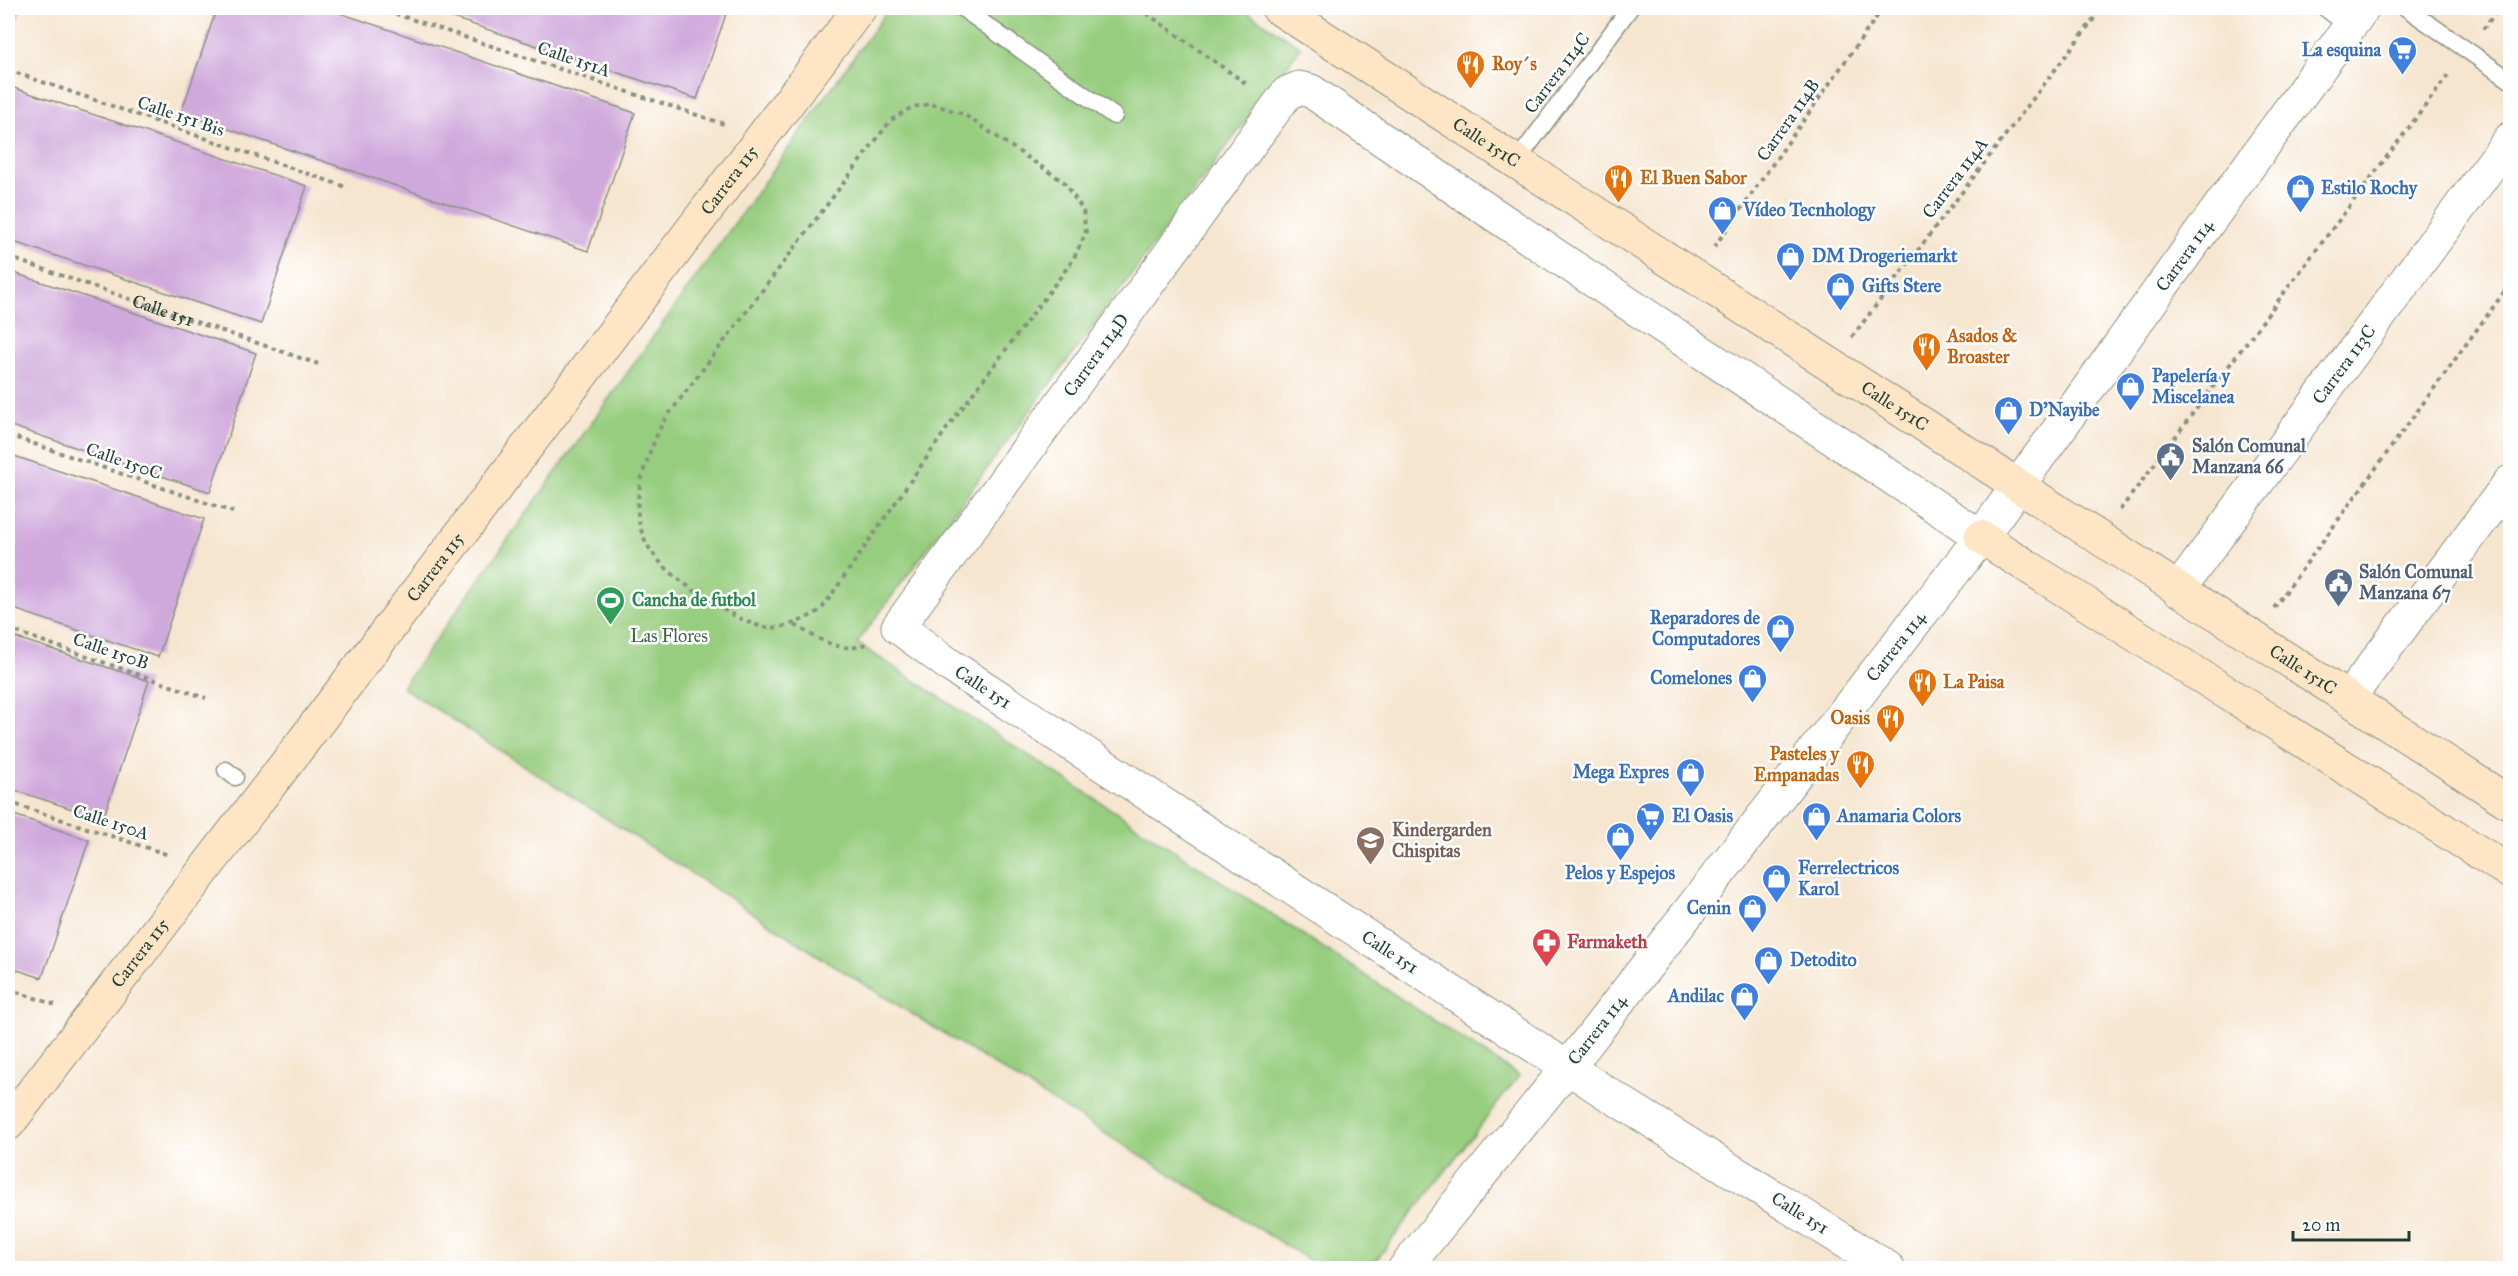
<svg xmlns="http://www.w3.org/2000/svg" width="2518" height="1276" viewBox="0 0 2518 1276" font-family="'IM FELL Great Primer',serif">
<rect width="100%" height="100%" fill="#fff"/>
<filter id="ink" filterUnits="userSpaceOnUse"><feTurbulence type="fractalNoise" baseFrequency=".0167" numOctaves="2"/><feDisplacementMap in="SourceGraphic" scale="12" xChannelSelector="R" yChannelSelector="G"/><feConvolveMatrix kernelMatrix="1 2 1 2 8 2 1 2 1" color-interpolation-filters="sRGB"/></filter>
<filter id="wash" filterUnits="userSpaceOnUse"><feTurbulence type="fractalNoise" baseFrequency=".008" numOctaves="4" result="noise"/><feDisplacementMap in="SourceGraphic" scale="24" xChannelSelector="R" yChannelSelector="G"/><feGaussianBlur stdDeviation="1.35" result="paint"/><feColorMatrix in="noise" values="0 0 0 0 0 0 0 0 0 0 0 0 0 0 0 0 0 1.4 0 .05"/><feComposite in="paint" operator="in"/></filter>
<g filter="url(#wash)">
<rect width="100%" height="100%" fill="#f6e6d0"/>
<!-- green -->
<path fill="#97cd7f" stroke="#5b855a" stroke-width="1.5" d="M8,8H20L8,44Z
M889,8H1241L1301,47L857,643L1519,1076L1370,1268H1322L833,965L402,687Z"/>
<g id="blocks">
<!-- building -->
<path fill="#d0a9dc" d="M217,8H325L635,113L588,251L181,113Z
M423,8H728L697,99Z
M8,86L307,186L261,324L8,240Z
M8,271L256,353L210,492L8,425Z
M8,454L204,519L158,657L8,607Z
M8,635L149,681L103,819L8,788Z
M8,813L89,840L42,978L8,967Z"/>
</g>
</g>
<g filter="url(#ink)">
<use href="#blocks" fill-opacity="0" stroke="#8a9282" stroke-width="1.5"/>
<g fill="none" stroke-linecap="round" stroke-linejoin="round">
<defs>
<path id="lane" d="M962,8L1114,116
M2325,8L2349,26
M2406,8L2510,80
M1516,162L1630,8
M226,770L235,777"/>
<g id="street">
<path id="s2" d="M2178,590L2510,139"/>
<path d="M2348,699L2510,482"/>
<path id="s3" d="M1405,1268L1568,1067L1981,537L2363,8"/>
<path id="s4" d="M1888,1268L1605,1092L951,666L898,627L1287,93L1299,88L1311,91C1533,243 1758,388 1981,537"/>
</g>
<g id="secondary">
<path id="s5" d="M1278,8L2510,803"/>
<path d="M1981,537L2510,872"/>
<path id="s6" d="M8,1124L289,760L860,8"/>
</g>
</defs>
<!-- lane casing -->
<use href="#lane" stroke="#8a9282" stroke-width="19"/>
<!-- street casing -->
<use href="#street" stroke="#8a9282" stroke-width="35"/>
<!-- secondary casing -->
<use href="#secondary" stroke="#8a9282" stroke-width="35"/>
<!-- path -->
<g stroke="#8a9282" stroke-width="4" stroke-dasharray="4.5 4.5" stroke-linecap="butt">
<path d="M378,8L727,125"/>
<path d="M1139,8L1248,85"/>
<path d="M2483,29L2499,8"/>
<path d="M8,70L346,187"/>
<path d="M932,104L963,114L1064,182L1083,210L1086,233L1073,260L950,424L821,610C802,621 778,633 756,625C728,616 668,577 652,552C644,541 639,527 638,514C635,486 651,447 663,422L891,120L912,107Z"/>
<path d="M1714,247L1883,8"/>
<path id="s1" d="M8,257L318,364"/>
<path d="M1852,337L2102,8"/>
<path d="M8,435L233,512"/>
<path d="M2120,510L2450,73"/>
<path d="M2274,608L2510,284"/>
<path d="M795,625C817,638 843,656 868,643"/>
<path d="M8,629L206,698"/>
<path d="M8,802L169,855"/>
<path d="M8,989L56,1005"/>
</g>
<!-- lane -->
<use href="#lane" stroke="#fff" stroke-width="16"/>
<!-- street -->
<use href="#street" stroke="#fff" stroke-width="33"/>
<!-- secondary -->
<use href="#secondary" stroke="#fee5c5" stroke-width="33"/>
</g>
</g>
<!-- icons -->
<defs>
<symbol id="supermarket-pin" viewBox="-11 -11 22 30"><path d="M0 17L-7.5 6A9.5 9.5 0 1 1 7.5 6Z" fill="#3f7fe0" stroke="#fff"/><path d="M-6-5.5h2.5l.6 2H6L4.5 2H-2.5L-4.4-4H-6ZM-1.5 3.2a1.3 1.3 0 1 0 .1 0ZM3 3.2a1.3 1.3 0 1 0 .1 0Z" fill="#fff"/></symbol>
<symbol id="restaurant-pin" viewBox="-11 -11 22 30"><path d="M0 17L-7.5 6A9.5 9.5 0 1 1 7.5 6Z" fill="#e8710a" stroke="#fff"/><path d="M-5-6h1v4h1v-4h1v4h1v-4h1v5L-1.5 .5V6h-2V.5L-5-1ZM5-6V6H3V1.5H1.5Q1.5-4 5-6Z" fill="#fff"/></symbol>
<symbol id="shop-pin" viewBox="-11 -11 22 30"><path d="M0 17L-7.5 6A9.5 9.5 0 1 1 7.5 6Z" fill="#3f7fe0" stroke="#fff"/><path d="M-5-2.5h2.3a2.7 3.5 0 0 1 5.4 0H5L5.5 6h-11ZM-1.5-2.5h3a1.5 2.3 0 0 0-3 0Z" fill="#fff"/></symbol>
<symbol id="civic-pin" viewBox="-11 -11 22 30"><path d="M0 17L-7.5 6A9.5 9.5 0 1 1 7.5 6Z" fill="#5c6f8a" stroke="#fff"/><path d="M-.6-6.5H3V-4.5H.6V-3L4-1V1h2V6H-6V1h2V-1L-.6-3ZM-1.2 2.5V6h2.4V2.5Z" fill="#fff"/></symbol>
<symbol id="stadium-pin" viewBox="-11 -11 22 30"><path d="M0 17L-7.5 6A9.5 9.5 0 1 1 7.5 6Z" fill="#2e9e5b" stroke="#fff"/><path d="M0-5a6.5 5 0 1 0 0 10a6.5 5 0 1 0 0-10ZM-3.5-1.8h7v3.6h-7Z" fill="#fff"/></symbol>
<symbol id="school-pin" viewBox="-11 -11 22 30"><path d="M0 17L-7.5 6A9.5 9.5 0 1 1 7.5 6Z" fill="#8d6e63" stroke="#fff"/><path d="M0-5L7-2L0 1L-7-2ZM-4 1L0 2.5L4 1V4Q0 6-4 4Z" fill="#fff"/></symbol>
<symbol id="pharmacy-pin" viewBox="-11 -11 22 30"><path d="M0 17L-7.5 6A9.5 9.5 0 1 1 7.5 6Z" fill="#e0444e" stroke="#fff"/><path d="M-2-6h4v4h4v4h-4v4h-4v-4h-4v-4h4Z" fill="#fff"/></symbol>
</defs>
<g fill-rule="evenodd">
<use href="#supermarket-pin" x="2386" y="34" width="33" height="45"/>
<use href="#restaurant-pin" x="1454" y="48" width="33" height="45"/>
<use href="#restaurant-pin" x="1602" y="162" width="33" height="45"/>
<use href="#shop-pin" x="2284" y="172" width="33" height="45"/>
<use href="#shop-pin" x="1706" y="194" width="33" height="45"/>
<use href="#shop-pin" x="1774" y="240" width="33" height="45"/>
<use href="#shop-pin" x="1824" y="270" width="33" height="45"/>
<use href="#restaurant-pin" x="1910" y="330" width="33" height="45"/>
<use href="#shop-pin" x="2114" y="370" width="33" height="45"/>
<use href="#shop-pin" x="1992" y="394" width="33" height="45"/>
<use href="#civic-pin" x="2154" y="440" width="33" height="45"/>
<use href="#civic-pin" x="2322" y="566" width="33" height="45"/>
<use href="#stadium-pin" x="594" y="584" width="33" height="45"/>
<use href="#shop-pin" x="1764" y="612" width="33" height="45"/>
<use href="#shop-pin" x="1736" y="662" width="33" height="45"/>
<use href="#restaurant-pin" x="1906" y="666" width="33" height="45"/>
<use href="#restaurant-pin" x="1874" y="702" width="33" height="45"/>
<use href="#restaurant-pin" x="1844" y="748" width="33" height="45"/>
<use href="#shop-pin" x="1674" y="756" width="33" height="45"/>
<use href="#supermarket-pin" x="1634" y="800" width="33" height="45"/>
<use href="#shop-pin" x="1800" y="800" width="33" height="45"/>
<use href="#shop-pin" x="1604" y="820" width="33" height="45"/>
<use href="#school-pin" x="1354" y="824" width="33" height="45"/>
<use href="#shop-pin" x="1760" y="862" width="33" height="45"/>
<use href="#shop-pin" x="1736" y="892" width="33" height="45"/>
<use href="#pharmacy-pin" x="1530" y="926" width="33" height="45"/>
<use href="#shop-pin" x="1752" y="944" width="33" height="45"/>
<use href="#shop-pin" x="1728" y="980" width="33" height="45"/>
</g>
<g text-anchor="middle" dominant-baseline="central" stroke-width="5" stroke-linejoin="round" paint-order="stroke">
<!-- shop labels -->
<g font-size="18" font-weight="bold" fill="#366cbe" stroke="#fff" text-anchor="start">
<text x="2381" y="50" text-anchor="end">La esquina</text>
<text x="2321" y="188">Estilo Rochy</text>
<text x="1743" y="210">Vídeo Tecnhology</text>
<text x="1812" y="256">DM Drogeriemarkt</text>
<text x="1862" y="286">Gifts Stere</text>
<text x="2152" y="376">Papelería y<tspan x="2152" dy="21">Miscelanea</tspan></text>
<text x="2029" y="410">D'Nayibe</text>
<text x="1760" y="618" text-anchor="end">Reparadores de<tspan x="1760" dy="21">Computadores</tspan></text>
<text x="1732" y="678" text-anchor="end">Comelones</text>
<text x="1669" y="772" text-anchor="end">Mega Expres</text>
<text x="1672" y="816">El Oasis</text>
<text x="1837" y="816">Anamaria Colors</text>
<text x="1798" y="868">Ferrelectricos<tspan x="1798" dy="21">Karol</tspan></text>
<text x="1620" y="873" text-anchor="middle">Pelos y Espejos</text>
<text x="1731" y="908" text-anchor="end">Cenin</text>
<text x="1790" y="960">Detodito</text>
<text x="1724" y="996" text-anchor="end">Andilac</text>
</g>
<!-- street labels -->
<g font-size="18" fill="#1f3d34" stroke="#fff">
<text transform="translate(574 59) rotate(19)">Calle 151A</text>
<text transform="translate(1557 73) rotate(-53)">Carrera 114C</text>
<text transform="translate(181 116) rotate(19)">Calle 151 Bis</text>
<text transform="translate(1788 120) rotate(-55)">Carrera 114B</text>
<text stroke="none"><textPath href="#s5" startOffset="248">Calle 151C</textPath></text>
<text transform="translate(1955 178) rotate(-53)">Carrera 114A</text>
<text stroke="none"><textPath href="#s6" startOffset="1188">Carrera 115</textPath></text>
<text stroke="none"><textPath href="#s3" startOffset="1278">Carrera 114</textPath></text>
<text stroke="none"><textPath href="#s1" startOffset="164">Calle 151</textPath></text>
<text stroke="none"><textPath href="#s4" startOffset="1516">Carrera 114D</textPath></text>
<text stroke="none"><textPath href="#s2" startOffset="280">Carrera 113C</textPath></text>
<text stroke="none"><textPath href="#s5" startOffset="734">Calle 151C</textPath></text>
<text transform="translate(124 461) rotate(19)">Calle 150C</text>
<text stroke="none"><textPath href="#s6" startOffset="702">Carrera 115</textPath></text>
<text stroke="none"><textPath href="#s3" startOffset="792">Carrera 114</textPath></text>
<text transform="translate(111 651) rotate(19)">Calle 150B</text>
<text stroke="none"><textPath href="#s5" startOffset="1220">Calle 151C</textPath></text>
<text transform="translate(983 687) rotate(33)">Calle 151</text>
<text transform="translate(111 822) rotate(18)">Calle 150A</text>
<text transform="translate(1390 952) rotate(33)">Calle 151</text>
<text stroke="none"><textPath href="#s6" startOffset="216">Carrera 115</textPath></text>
<text stroke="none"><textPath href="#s3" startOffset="306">Carrera 114</textPath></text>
<text transform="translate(1800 1213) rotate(32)">Calle 151</text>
</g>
<!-- food labels -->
<g font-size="18" font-weight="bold" fill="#c56008" stroke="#fff" text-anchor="start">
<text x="1492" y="64">Roy´s</text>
<text x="1640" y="178">El Buen Sabor</text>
<text x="1947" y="336">Asados &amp;<tspan x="1947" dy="21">Broaster</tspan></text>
<text x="1943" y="682">La Paisa</text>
<text x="1870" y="718" text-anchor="end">Oasis</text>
<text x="1839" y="754" text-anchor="end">Pasteles y<tspan x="1839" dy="21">Empanadas</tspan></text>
</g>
<!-- service labels -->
<g font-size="18" font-weight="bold" fill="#4e5e75" stroke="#fff" text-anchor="start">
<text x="2192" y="446">Salón Comunal<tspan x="2192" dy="21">Manzana 66</tspan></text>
<text x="2359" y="572">Salón Comunal<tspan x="2359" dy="21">Manzana 67</tspan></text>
</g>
<!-- leisure labels -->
<g font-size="18" font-weight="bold" fill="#27864d" stroke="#fff" text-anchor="start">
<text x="632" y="600">Cancha de futbol</text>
</g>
<!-- park labels -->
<g font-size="18" fill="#3d6147" stroke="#fff">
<text x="669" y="636">Las Flores</text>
</g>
<!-- education labels -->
<g font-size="18" font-weight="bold" fill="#785e54" stroke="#fff" text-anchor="start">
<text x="1392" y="830">Kindergarden<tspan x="1392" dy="21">Chispitas</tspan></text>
</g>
<!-- health labels -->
<g font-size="18" font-weight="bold" fill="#be3a42" stroke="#fff" text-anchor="start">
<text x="1567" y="942">Farmaketh</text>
</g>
</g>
<!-- margin -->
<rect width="2518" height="1276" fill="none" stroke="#fff" stroke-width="30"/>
<!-- scale -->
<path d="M2293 1231v9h116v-9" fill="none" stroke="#1f3d34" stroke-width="3"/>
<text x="2302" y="1231" font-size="18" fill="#1f3d34" stroke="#ffffff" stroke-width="4.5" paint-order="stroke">20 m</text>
</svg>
